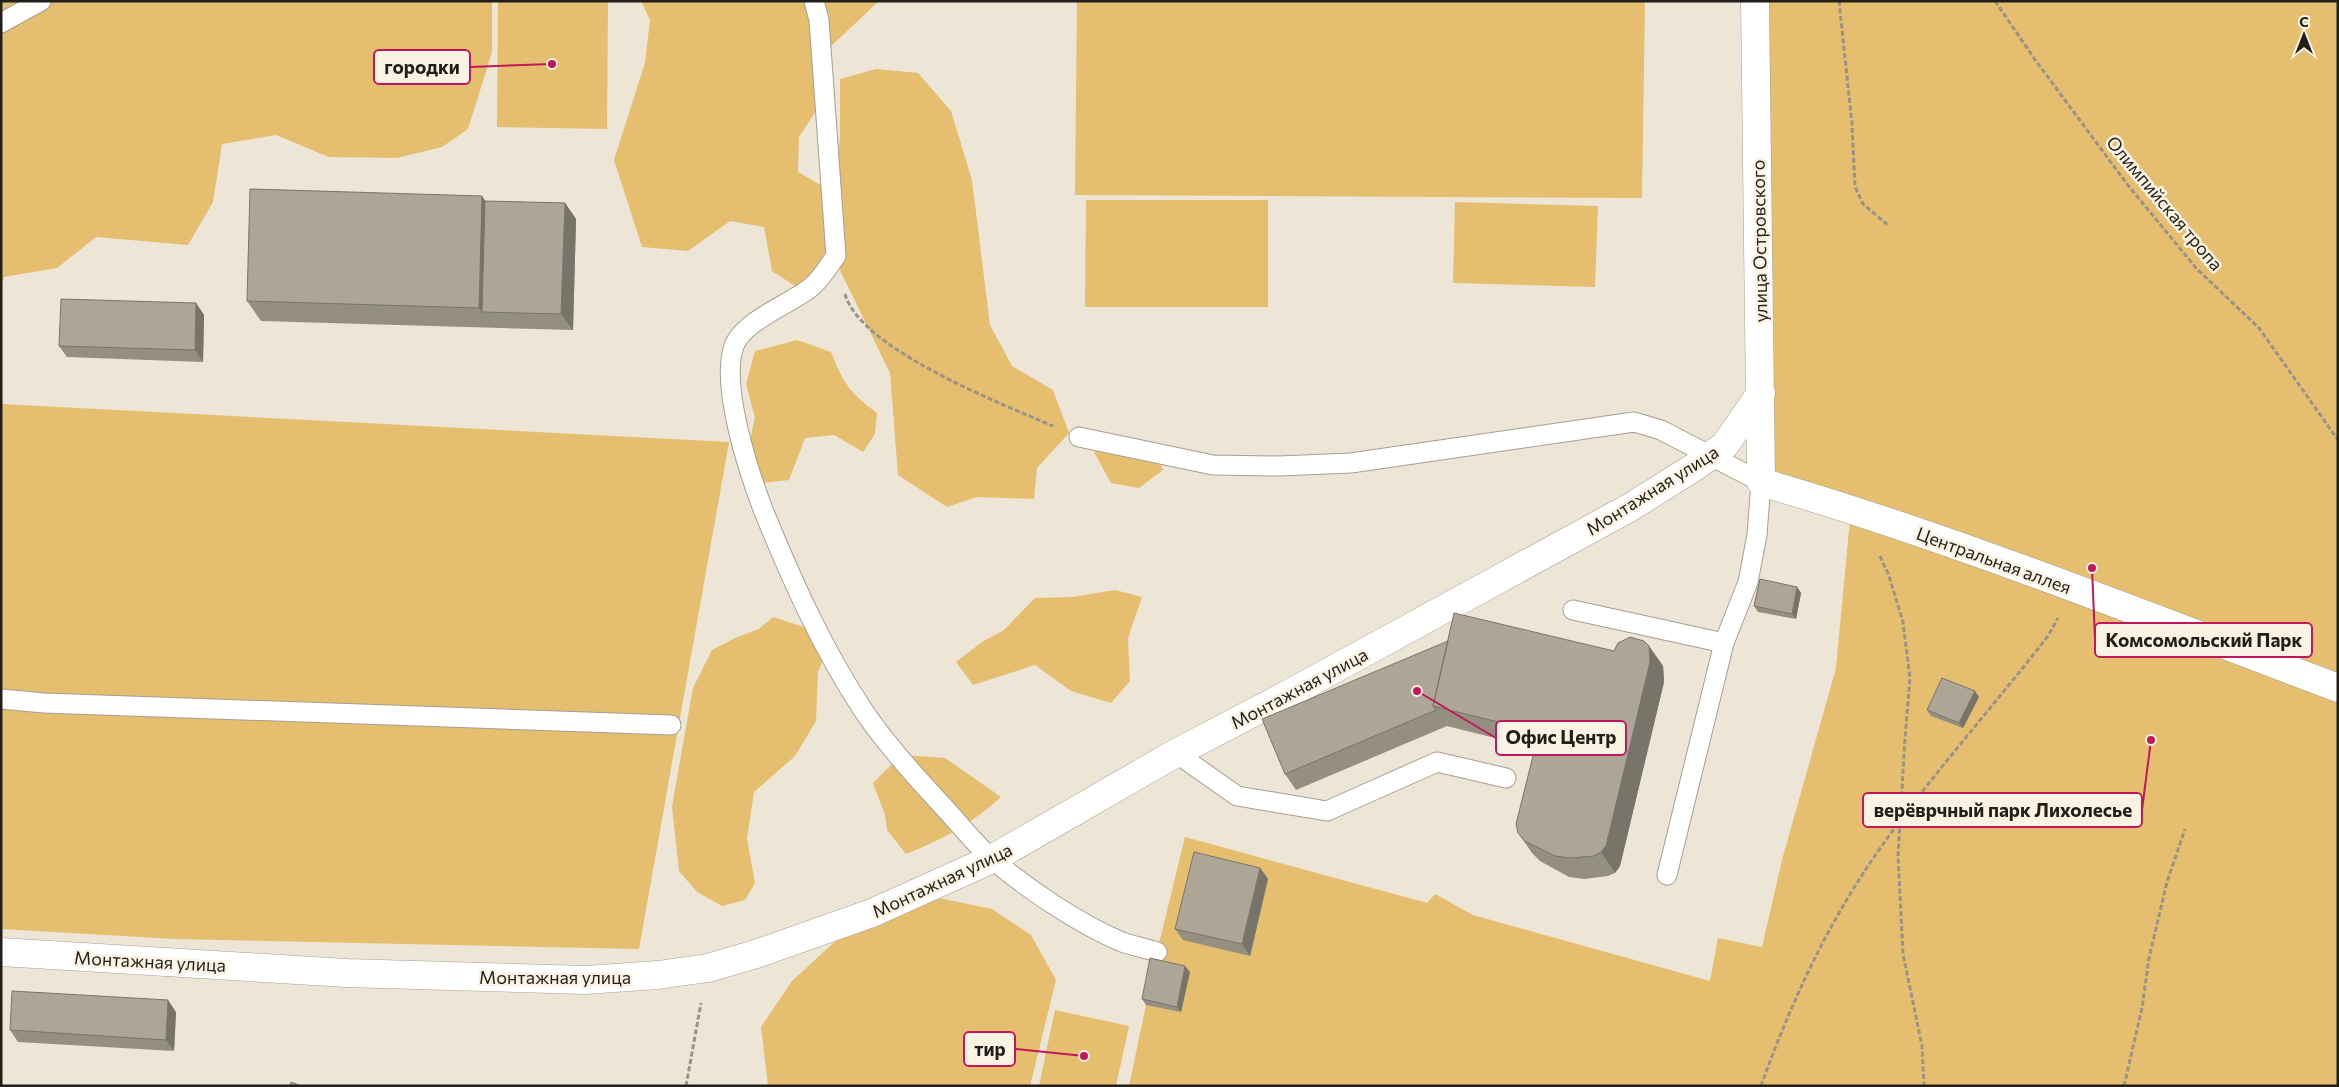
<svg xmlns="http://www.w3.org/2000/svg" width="2339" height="1087" viewBox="0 0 2339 1087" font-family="Commissioner,sans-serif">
<rect width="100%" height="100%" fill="#ede5d5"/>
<!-- green -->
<path fill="#e5be6f" d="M1,1H492V52L468,129L442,147L397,158L329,157L276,135L222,144L213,202L188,245L96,237L57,268L4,277L1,288Z
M498,1H608L607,129L497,127Z
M641,1H879L829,48L814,76L816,111L799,137L798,172L834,193L840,138V79L876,69L918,73L951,111L972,180L990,325L1012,366L1053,390L1069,433L1037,468L1034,499L977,497L947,507L898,475L890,373L838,266L806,293L772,271L764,227L730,221L688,251L642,247L614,160L645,63L650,20Z
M1077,1H1645L1642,198L1075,195Z
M1755,1H2338V1086H1129L1157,952L1185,837L1427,903L1435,894L1473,915L1710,981L1718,938L1762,947L1782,860L1836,668L1851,509L1761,482Z
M1086,200H1268V307H1085Z
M1455,202L1598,206L1595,287L1453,283Z
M797,340L831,352C843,383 850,393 877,413L875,434L863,452L834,435L805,438L789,480L762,483L745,461L755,418L746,384L755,351Z
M1,404L729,442L639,949L175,939L1,929Z
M1125,437L1151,445L1163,470L1139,488L1111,483L1094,452Z
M1115,590L1142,597L1128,638L1130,681L1111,703L1071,691L1035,665L973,685L956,662L982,642L1004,630L1035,598L1072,597Z
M773,617L813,630L831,642L818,672L816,721L795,756L754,792L747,838L755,883L745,900L722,906L697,892L679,871L672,806L693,688L712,650L735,638L759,629Z
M901,755L945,758L1001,797C971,824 944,839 906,854L887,830L885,815L873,783Z
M915,893L992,909L1031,935L1056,980L1030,1086H768L761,1027L792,981L866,913Z
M1055,1010L1129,1026L1116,1086H1039Z"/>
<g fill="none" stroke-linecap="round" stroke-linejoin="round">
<defs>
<path id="lane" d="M814,1L819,20L836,256C828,266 821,280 810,288C790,304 743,321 734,346C720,386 749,473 764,512C792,580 822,648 863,710C885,743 913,774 940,803C957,821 974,843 993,860C1029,890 1079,924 1122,942C1133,946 1145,948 1157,952
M1,23L41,1
M1079,437L1213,465L1279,466L1351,463L1634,422L1661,430L1761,482L1757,535L1748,582L1724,643L1573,610
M1,699L44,703L671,725
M1176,753L1237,796L1327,811L1437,762L1506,778
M1667,875L1724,643"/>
<path id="street" d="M1755,1L1761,482C1956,539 2147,616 2338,688
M1,952L346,973L585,980L658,975L708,968L756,954L872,913L992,859L1176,753L1283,697L1629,508L1696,466L1725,445L1761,393"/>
</defs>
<!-- lane casing -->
<use href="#lane" stroke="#a79f91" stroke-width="21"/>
<!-- street casing -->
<use href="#street" stroke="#a79f91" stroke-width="29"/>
<!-- path -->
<path stroke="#999388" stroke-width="3" stroke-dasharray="5 2.5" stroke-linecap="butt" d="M1839,1L1852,124L1855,187L1863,204L1889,226
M1995,1L2036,61L2127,184L2196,268L2259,328L2338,440
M845,294C860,349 1002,404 1053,426
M1880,556L1889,576L1903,622L1910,678L1905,738L1898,856L1903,954L1922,1046L1924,1086
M686,1086L701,1003
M1761,1086C1787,1013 1820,940 1862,875C1917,791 1986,716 2048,636L2058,618
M2124,1086L2142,1008L2149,958L2167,882L2185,829"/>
<!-- lane -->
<use href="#lane" stroke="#fff" stroke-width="19"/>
<!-- street -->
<use href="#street" stroke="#fff" stroke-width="28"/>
</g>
<!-- wall -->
<path fill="#958f82" d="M482,196L485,201L565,203L576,219L573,330L261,321L247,301Z
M196,303L204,315L203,362L67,357L59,346Z
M1797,587L1801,593L1796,619L1758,612L1754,606Z
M1649,646L1663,666L1664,682L1620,866L1615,873L1608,876L1584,879L1569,877L1540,861L1532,853L1518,833L1535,748L1447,726L1296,790L1285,774L1262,719L1614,651Z
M1979,697L1963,728L1931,716L1927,710Z
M1260,868L1268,879L1250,956L1183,940L1175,929Z
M1190,972L1181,1012L1146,1005L1142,999Z
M176,1012L174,1051L18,1042L10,1030Z"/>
<!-- shaded-wall -->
<path fill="#79746a" d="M482,196L496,217L482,312L479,308Z
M565,203L576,219L573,330L561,314Z
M196,303L204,315L203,362L195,350Z
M1797,587L1801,593L1796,619L1792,614Z
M1649,646L1663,666L1664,682L1620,866L1615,873L1601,852Z
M1975,691L1979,697L1963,728L1959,723Z
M1260,868L1268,879L1250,956L1242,944Z
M1185,966L1190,972L1181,1012L1177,1007Z
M168,1000L176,1012L174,1051L166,1040Z"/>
<!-- building -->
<path fill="#ada697" stroke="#79746a" d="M250,189L482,196L479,308L247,301Z
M485,201L565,203L561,314L482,312Z
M61,299L196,303L195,350L59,346Z
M1760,579L1797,587L1792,614L1754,606Z
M1454,613L1614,651L1618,643L1630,637L1644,641L1649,646L1650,662L1606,846L1601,852L1594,856L1570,858L1555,856L1525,841L1518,833L1516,824L1539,732L1433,706Z
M1448,641L1433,706L1436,710L1285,774L1262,719Z
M1942,678L1975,691L1959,723L1927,710Z
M1194,852L1260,868L1242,944L1175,929Z
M1150,958L1185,966L1177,1007L1142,999Z
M12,991L168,1000L166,1040L10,1030Z
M291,1082L301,1086H290Z"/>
<g text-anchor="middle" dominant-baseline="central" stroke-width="5" stroke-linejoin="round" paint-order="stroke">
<!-- street labels -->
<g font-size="18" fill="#221f1a" stroke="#faf2e3">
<text transform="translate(2165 203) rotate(50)">Олимпийская тропа</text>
<text transform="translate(1759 241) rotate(-91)">улица Островского</text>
<text transform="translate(1652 490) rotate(-32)">Монтажная улица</text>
<text transform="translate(1994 560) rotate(20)">Центральная аллея</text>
<text transform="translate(1299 688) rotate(-28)">Монтажная улица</text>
<text transform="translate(942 880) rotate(-25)">Монтажная улица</text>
<text transform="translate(150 961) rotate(3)">Монтажная улица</text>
<text x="555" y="977">Монтажная улица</text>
</g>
</g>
<!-- callouts -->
<path fill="none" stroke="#c2185b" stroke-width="2" d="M552 64L470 67M2092 568L2095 640M1417 691L1496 738M2151 740L2142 810M1084 1056L1015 1049"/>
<g fill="#c2185b" stroke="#faf2e3" stroke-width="2">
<circle cx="552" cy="64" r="5"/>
<circle cx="2092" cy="568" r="5"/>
<circle cx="1417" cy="691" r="5"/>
<circle cx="2151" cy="740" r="5"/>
<circle cx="1084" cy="1056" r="5"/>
</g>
<g fill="#faf2e3" stroke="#c2185b" stroke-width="2">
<rect x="374" y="50" width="96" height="34" rx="5"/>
<rect x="2095" y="623" width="217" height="34" rx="5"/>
<rect x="1496" y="721" width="130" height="34" rx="5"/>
<rect x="1863" y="793" width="279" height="34" rx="5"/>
<rect x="964" y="1032" width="51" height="34" rx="5"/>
</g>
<g font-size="19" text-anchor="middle" font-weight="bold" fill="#221f1a">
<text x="422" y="74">городки</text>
<text x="2204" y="647">Комсомольский Парк</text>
<text x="1561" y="744">Офис Центр</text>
<text x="2003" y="817">верёврчный парк Лихолесье</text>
<text x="990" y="1056">тир</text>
</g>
<!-- border -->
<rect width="2339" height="1087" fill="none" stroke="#221f1a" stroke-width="5"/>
<!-- north arrow -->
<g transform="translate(2304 35)" stroke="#faf2e3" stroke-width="4" paint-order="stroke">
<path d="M0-4L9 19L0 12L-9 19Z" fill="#221f1a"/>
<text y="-8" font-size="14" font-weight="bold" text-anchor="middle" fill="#221f1a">С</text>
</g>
</svg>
